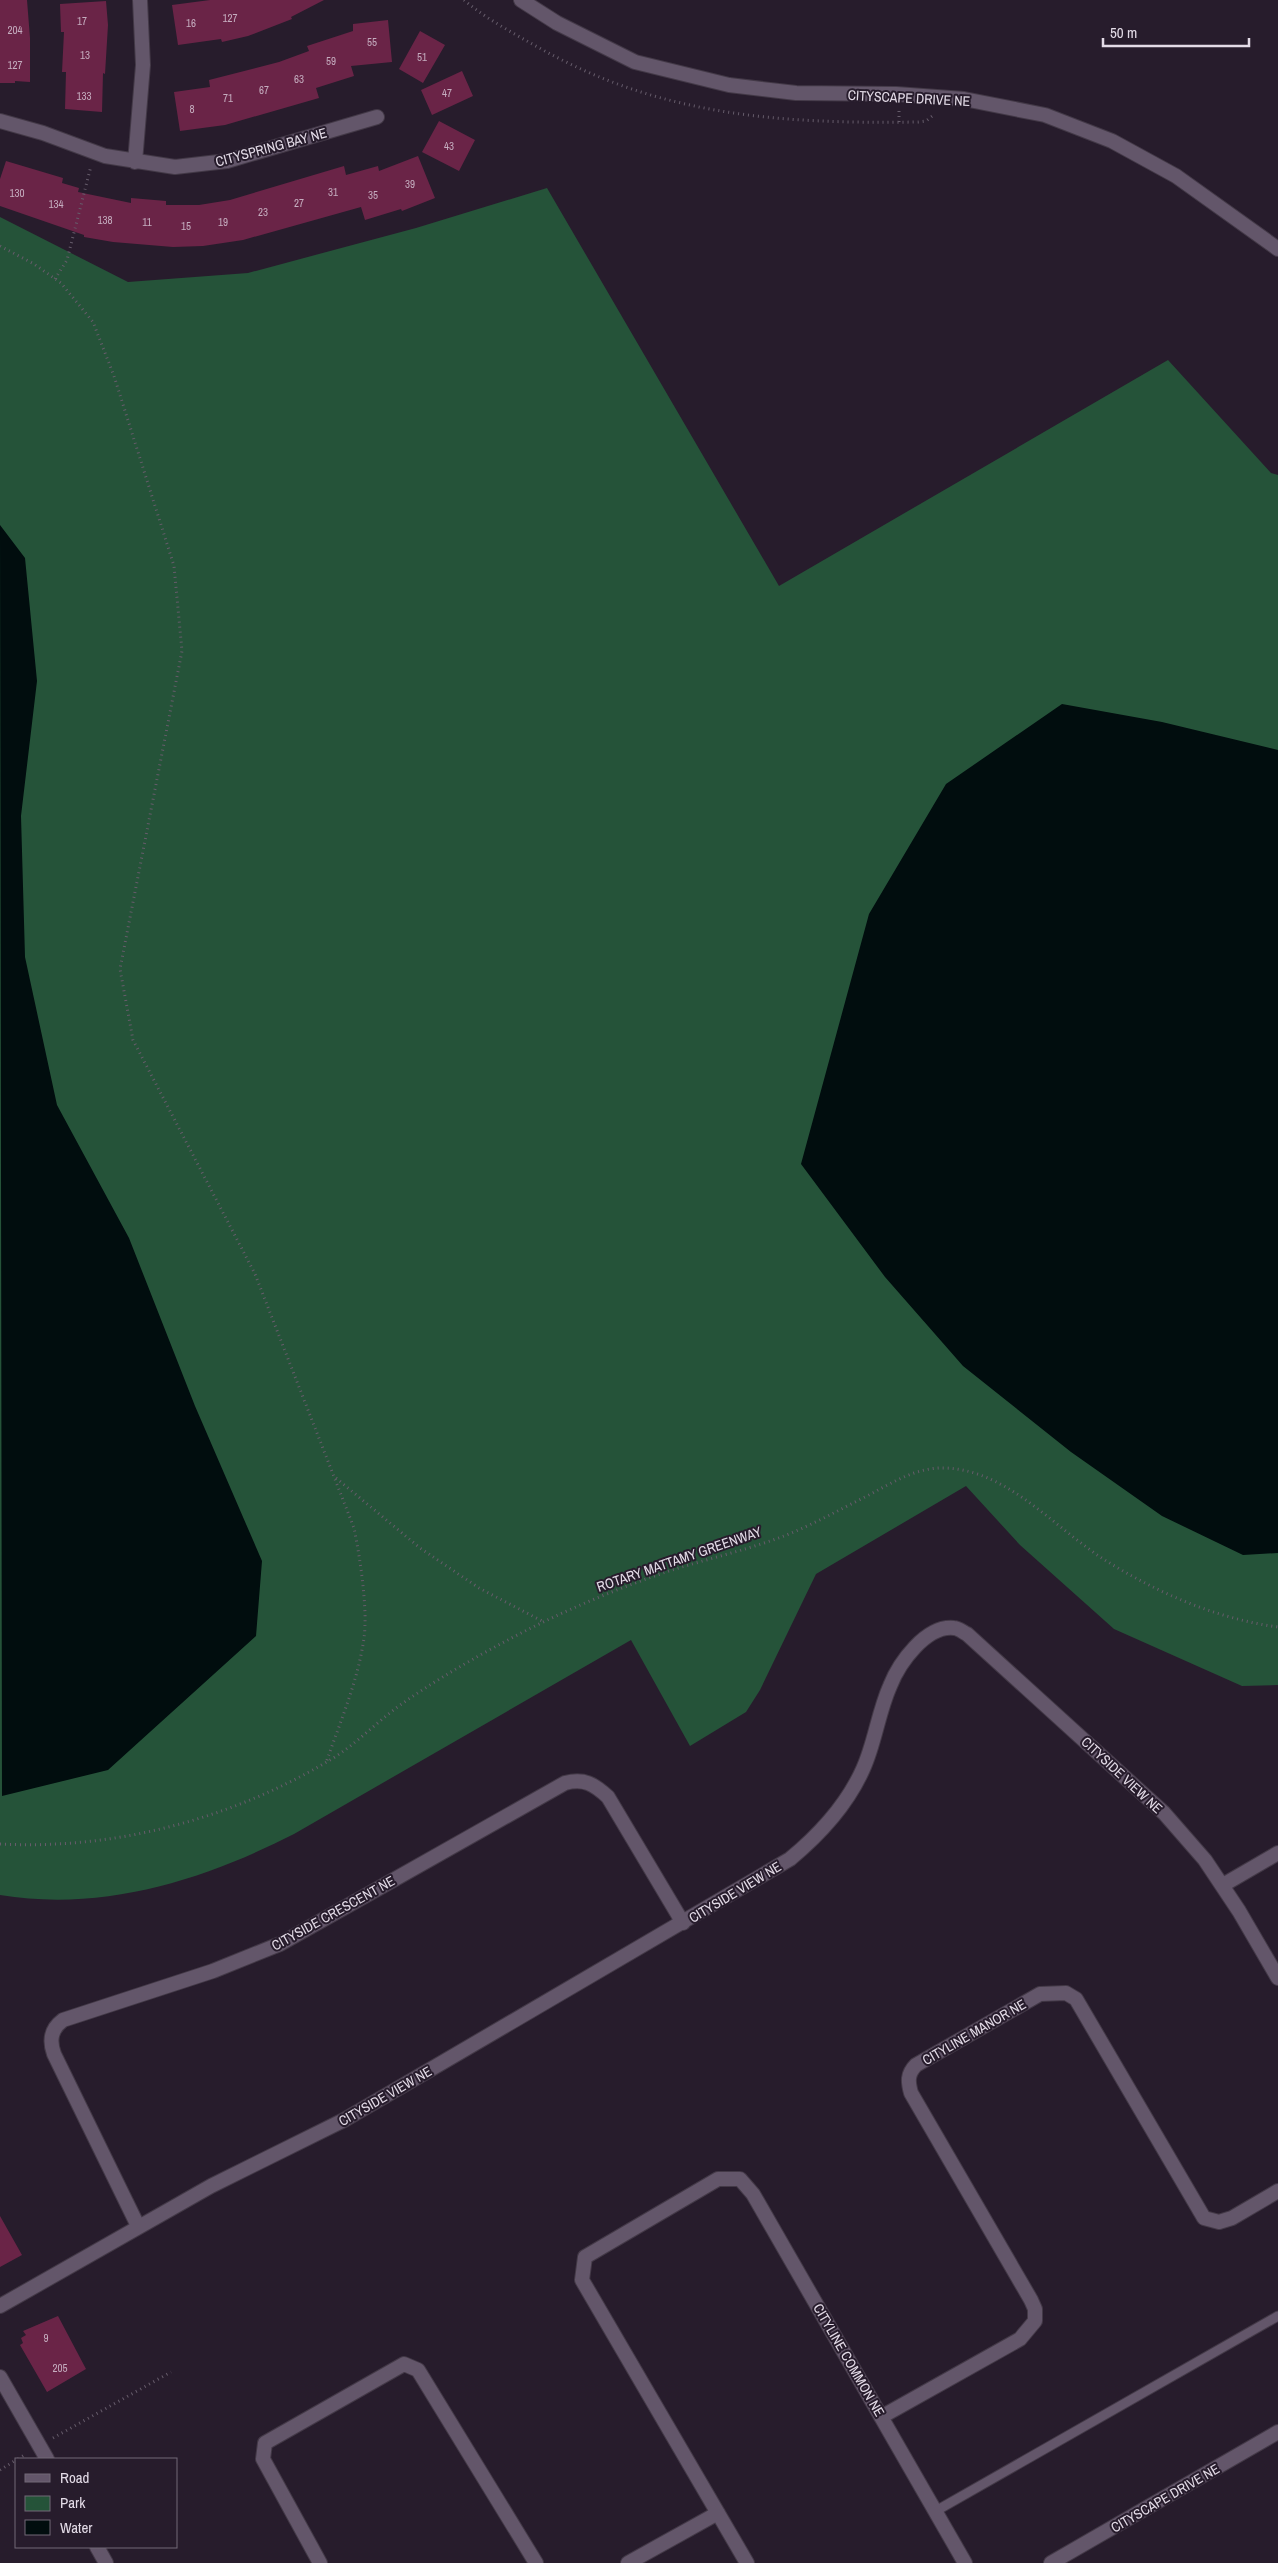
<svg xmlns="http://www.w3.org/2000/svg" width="1278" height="2563" viewBox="0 0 1278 2563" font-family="'Archivo Narrow',sans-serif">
<rect width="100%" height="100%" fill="#271c2c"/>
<!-- green -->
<path fill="#255339" d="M547,188L779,586L1168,360L1271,473L1278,475V1685L1242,1686L1114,1629L1020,1545L966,1486L816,1574L760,1690L746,1712L690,1746L631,1640L294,1834C204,1880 103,1912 0,1895V217L128,282L248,273L416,228Z"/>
<!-- water -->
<path fill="#010d0e" d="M0,525L25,558L37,681L21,816L25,957L57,1105L129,1238L195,1406L262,1561L256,1636L108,1770L2,1796Z
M1062,704L1162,722L1278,750V1553L1243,1555L1162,1516L1071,1452L963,1366L885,1277L801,1164L869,914L946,784Z"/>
<!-- building -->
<path fill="#6a2447" d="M0,0H27L30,38V82L15,81V83H0Z
M210,0H324L291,17L292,19L248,36L222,42L221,39L178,45L172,5Z
M106,1L108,25L105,74L103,73L102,112L65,109L66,72H62L64,32H61L60,4Z
M388,20L392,62L351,66L354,76L316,88L319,98L225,125L180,131L174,92L210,87L209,80L279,62L309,51L307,46L353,31V24Z
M420,31L445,45L423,83L399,69Z
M462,71L473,96L432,115L421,90Z
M439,121L475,140L459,171L422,152Z
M418,156L435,198L402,211L401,209L365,220L361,207L243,240L203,246L173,247L113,242L84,237V235L0,206V179L6,161L63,178L62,183L79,188L78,192L131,203V198L166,201V205H199L230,200L344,166L346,175L378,166L379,171Z
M0,2216L22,2255L0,2267Z
M58,2316L86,2369L47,2392L20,2345L23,2343L21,2338L26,2335L23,2331Z"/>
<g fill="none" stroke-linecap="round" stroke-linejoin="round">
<defs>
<path id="service" d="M934,2512L1278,2316"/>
<path id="minor" d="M0,121L43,133L105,156L175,167L227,161L377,117
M135,162L143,65L140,0
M1223,1885L1278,1853
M138,2226L54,2054C49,2040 51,2029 63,2020L213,1971L280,1944L565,1783C584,1778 594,1784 608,1797L683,1923
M0,2306L211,2186L344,2120L790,1859C819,1835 847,1805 863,1769C875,1743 878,1713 890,1686C899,1663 926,1625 954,1628C958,1628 963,1632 967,1634L1164,1813L1205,1860L1239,1911L1278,1978
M0,2377L47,2459
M881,2417L1020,2339L1035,2321V2309L1031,2300L911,2093C908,2082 907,2074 916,2065L1040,1994L1066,1993L1076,1999L1204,2218L1219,2222L1232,2218L1278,2191
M97,2547L106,2563
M320,2563L263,2459L265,2443L404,2364L418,2370L536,2563
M628,2563L718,2513
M747,2563L582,2280L585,2257L718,2179H740L753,2194L965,2563
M1051,2563L1278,2432"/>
<path id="tertiary" d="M521,0L557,23L635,62L729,85L796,93L896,94L964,99L1045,115L1112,141L1176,176L1278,249"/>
</defs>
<!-- service casing -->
<use href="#service" stroke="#433947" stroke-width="11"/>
<!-- minor casing -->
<use href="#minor" stroke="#433947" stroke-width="16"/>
<!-- tertiary casing -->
<use href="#tertiary" stroke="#433947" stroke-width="16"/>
<!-- path -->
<path stroke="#665c6b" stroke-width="3" stroke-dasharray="1 4" stroke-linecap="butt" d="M464,0C485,18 511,32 534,45C658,116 778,124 918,122L926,121L935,114
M899,111V123
M0,246L34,264L61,283L93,322L114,376L174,566L182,651L120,969L133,1040L255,1274L354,1528C360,1557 368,1610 364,1638C358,1681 340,1722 326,1763
M55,279L67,260L91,166
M336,1478L420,1548L479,1588L544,1622
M0,1844C113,1850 227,1820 325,1763C354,1747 376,1722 403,1703C436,1680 472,1659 506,1641C558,1613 613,1590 669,1571C707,1559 747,1550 784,1536C812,1525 839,1510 867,1496C892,1483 916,1467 945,1468C1009,1470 1056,1530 1108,1562C1160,1594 1218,1619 1278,1627
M53,2438L171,2372
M18,2459L26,2454
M0,2470L16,2460"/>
<!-- service -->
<use href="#service" stroke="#63566a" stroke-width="9"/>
<!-- minor -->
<use href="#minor" stroke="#63566a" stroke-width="14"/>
<!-- tertiary -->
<use href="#tertiary" stroke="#63566a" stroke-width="14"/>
</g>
<g text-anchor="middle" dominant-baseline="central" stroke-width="4" stroke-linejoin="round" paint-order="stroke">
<!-- number labels -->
<g font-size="11" fill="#c5adbf">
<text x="230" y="18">127</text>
<text x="82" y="21">17</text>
<text x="191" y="23">16</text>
<text x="15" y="30">204</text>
<text x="372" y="42">55</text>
<text x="85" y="55">13</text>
<text x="422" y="57">51</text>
<text x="331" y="61">59</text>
<text x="15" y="65">127</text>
<text x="299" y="79">63</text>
<text x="264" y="90">67</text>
<text x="447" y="93">47</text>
<text x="84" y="96">133</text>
<text x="228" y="98">71</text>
<text x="192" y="109">8</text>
<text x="449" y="146">43</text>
<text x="410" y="184">39</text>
<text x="333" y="192">31</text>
<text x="17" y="193">130</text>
<text x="373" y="195">35</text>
<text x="299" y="203">27</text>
<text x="56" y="204">134</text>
<text x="263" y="212">23</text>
<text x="105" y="220">138</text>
<text x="147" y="222">11</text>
<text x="223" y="222">19</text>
<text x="186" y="226">15</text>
<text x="46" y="2338">9</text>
<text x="60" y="2368">205</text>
</g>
<!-- street labels -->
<g font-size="14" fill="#e3dbe7" stroke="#271c2c">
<text transform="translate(909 98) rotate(3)">CITYSCAPE DRIVE NE</text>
<text transform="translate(271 147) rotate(-15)">CITYSPRING BAY NE</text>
<text transform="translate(679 1559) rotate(-19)">ROTARY MATTAMY GREENWAY</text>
<text transform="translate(1122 1775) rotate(43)">CITYSIDE VIEW NE</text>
<text transform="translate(735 1892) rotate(-31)">CITYSIDE VIEW NE</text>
<text transform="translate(333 1913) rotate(-29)">CITYSIDE CRESCENT NE</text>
<text transform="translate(974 2032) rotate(-30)">CITYLINE MANOR NE</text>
<text transform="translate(385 2096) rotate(-30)">CITYSIDE VIEW NE</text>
<text transform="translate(849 2360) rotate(60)">CITYLINE COMMON NE</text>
<text transform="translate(1165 2498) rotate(-30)">CITYSCAPE DRIVE NE</text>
</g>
</g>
<!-- legend -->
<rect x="15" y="2458" width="162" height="90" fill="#271c2c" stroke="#726877"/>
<rect x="25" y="2474" width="25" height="8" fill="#63566a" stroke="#726877"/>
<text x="60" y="2483" font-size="15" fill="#e3dbe7">Road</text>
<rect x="25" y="2496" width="25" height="15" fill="#255339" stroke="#726877"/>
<text x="60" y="2508" font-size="15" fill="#e3dbe7">Park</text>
<rect x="25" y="2520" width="25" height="15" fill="#010d0e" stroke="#726877"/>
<text x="60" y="2533" font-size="15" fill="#e3dbe7">Water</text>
<!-- scale -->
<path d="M1103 38v8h146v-8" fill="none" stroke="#e3dbe7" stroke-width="2.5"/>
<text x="1110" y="38" font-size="15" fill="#e3dbe7" stroke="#271c2c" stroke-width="4" paint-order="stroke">50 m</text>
</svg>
